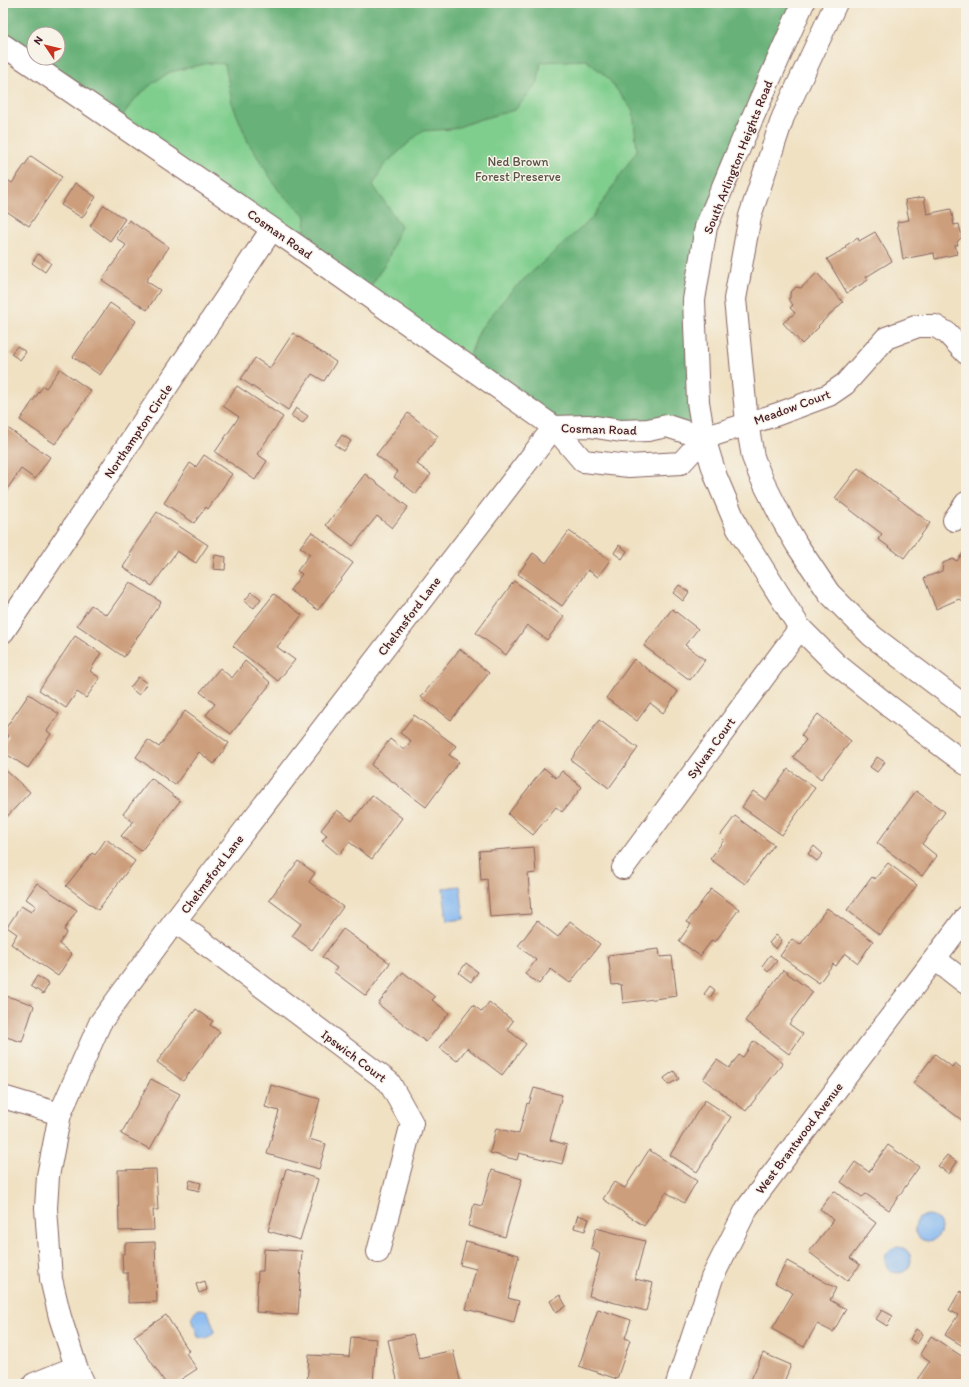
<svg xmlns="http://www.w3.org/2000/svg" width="969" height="1387" viewBox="0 0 969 1387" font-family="Itim,sans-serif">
<rect width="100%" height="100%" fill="#f7f3e8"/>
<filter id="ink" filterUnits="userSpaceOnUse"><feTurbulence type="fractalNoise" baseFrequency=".025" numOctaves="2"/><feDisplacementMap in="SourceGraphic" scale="8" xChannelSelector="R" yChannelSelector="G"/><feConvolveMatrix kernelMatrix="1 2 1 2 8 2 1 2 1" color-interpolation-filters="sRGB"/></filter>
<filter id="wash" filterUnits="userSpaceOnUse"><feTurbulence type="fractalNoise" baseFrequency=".012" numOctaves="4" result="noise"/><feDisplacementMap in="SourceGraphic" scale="16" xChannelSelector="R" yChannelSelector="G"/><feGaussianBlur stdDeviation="0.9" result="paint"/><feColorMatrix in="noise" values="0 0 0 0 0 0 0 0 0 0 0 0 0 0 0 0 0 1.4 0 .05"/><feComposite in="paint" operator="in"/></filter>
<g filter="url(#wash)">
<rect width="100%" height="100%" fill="#f0e1c3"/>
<!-- green -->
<path fill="#7fce8d" stroke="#64765c" d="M3,3H782L572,398L477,338L465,368L366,294L378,274L305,228L296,245L117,123L124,113L58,58V34H34Z"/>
<!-- forest -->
<path fill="#67b178" stroke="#586852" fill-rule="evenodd" d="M3,3H802L748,118L694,300L704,438L554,427L465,368L480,329L511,291L592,218L637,150L633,111L607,77L586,60L541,62L538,82L515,110L481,119L453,129L422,131L384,165L373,185L401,226L388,259L366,294L296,245L305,230L306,216L279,191L248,142L232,103L225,64L209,63L170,72L153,83L134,100L117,123L3,45ZM34,34H58V58H34Z"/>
<!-- water -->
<path fill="#83b8f1" stroke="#666c8e" d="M460,886L464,919L447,921L443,888Z
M915 1228a13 13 0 1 1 26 0a13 13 0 1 1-26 0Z
M885 1260a13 13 0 1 1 26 0a13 13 0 1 1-26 0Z
M199,1309L206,1310L208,1312L214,1329V1332L206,1339L198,1337L192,1318L195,1311Z"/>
<g id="blocks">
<!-- building -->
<path fill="#cc9e7c" d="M31,156L62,177L29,226L3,209V177L12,183Z
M75,183L96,197L82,218L61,205Z
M924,197L927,214L951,209L954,225L959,224L962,237L957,242L958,245H955L957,254L935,259L934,253L903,259L897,222L909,220L905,200Z
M104,205L125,219L110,241L90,226Z
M129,220L169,247L146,281L160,290L147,310L102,280L126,245L116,238Z
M875,232L892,261L866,277L868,280L847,293L827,259L846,248L845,246L858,238L859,241Z
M38,254L51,263L45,272L32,263Z
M817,273L843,302L818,326L819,327L802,344L783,323L795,313L790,308L793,305L788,299L790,298V293L796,287L801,288Z
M110,303L136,321L100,375L73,357Z
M293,333L336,362L324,381L312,374L288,410L241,379L255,358L270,368Z
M17,346L26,352L20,360L11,354Z
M60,369L91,391L55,444L20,420L43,386L46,388Z
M237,386L283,417L257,454L267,461L255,480L215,452L239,417L223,406Z
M296,408L308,416L303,423L291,416Z
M408,413L438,436L417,464L431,474L416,494L394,477L398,472L376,455Z
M3,425L50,457L35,479L21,469L3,495Z
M342,435L351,441L344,451L335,445Z
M204,455L232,474L208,509L206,507L194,523L164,503L190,463L196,467Z
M858,468L930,523L904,558L878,539L882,534L835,498Z
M365,474L408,507L392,528L377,516L353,546L326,525Z
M157,512L208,545L196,563L177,551L152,586L123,567L131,555L129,553Z
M569,531L610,560L598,577L588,570L562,606L518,574L533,553L546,563Z
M312,532L353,563L318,610L290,590L302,574L297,571L310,554L300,547Z
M619,545L627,551L622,559L614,553Z
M966,549V604L959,599L936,609L924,578L942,571L943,563L953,559L957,561Z
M215,555L226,557L225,570L213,569Z
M514,581L564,617L547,640L527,625L506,655L476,633Z
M130,582L161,602L124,657L77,625L91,605L107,615Z
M679,585L689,592L683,601L673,593Z
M252,592L261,599L254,608L244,601Z
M274,594L302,615L277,647L295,660L278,681L233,646Z
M672,609L698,629L685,645L705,660L690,680L644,646Z
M75,636L101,653L90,671L100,678L86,698L77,692L66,708L39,690Z
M460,649L489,673L451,720L421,697Z
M634,659L678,692L663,713L650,703L637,721L606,698Z
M245,661L271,683L231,734L206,715L215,704L200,692L220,668L232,678Z
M138,677L147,683L139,695L130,688Z
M29,694L59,714L47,731L51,734L28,768L3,752V746L9,736L3,732Z
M185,711L229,743L214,764L199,752L175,785L136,757L148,740L159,747Z
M818,714L851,741L821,779L793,757L806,740L801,735Z
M414,715L456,746L449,755L459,762L426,807L371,765L390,739L404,750L411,741L400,733Z
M599,720L638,748L609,788L571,760Z
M877,757L885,762L877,772L870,767Z
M3,768L30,792L3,821Z
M544,768L556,778L562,771L582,787L562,812L556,807L533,835L508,814Z
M788,769L815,788L782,835L742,807L753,791L766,800Z
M151,778L180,801L141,851L121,836L133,822L123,814Z
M916,791L945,812L922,844L937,856L922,876L877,843Z
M372,795L402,818L372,859L349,842L339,855L322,841L327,835L321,830L337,810L352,821Z
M735,816L774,845L745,884L710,859L724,840L720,836Z
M106,839L135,861L98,910L66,886L92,853L95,855Z
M814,846L823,854L817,861L808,854Z
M534,847L536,873L528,874L531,914L490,917L487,879L481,880L479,851Z
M298,861L315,873L309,882L343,907L312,950L292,936L301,924L269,900Z
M888,863L917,885L880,935L847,910L872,877L875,879Z
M37,883L77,910L64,930L67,932L59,944L72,954L58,976L11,944L17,934L7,927L21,906L31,912L36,906L26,899Z
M711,889L739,909L715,942L712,940L700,956L679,941L691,924L687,922Z
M827,908L873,941L858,963L845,953L836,966L833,964L819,983L780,956L792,939L800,945Z
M537,921L558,937L570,921L600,944L570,983L551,969L539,984L525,974L536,960L518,946Z
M343,929L390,963L366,996L334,972L337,968L322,957Z
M776,935L782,940L776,949L769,943Z
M659,949L660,957L672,956L677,996L623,1003L621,984L612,985L608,955Z
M770,955L777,961L768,972L762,966Z
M466,963L478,972L471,982L459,973Z
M783,970L813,992L789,1024L803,1034L789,1054L745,1021Z
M403,972L435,997L432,1000L449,1013L426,1042L378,1004Z
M37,976L49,984L43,994L31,986Z
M710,986L715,990L710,998L704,994Z
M3,995L32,1004L34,1006L22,1042L3,1036Z
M489,1002L513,1021L507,1029L526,1044L502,1075L467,1048L457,1061L440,1048L473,1005L482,1012Z
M196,1009L213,1021L210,1025L220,1032L183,1081L157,1062Z
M754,1041L783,1063L746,1111L703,1079L717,1060L729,1068L739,1055L743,1057Z
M935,1054L952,1067L955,1063L966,1072V1118L963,1121L913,1083Z
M674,1071L679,1079L668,1085L664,1078Z
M151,1079L180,1094L150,1149L121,1134Z
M271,1085L320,1099L309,1139L326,1144L319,1169L267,1154L279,1111L265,1107Z
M534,1088L562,1095L550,1140L567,1145L562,1164L519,1153L517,1160L490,1153L496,1128L519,1134L527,1103L529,1104Z
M705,1100L731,1117L697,1172L670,1155Z
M888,1145L919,1167L889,1210L866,1194L862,1197L841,1182L855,1162L869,1172Z
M649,1150L697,1181L684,1203L666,1192L644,1226L603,1199L614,1182L625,1188Z
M947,1155L957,1162L949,1174L938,1166Z
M156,1169L158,1210H153L154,1230L119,1231L118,1170Z
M286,1169L318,1179L300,1240L268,1231Z
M492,1170L522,1179L505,1237L468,1226L474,1204L482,1206Z
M190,1180L201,1183L199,1191L188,1188Z
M834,1191L876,1223L850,1258L860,1265L847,1281L809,1252L834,1220L820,1209Z
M578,1215L589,1219L585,1231L574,1228Z
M596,1228L645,1241L635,1279L653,1283L646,1311L589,1296L600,1254L591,1248Z
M466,1241L519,1255L508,1298L519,1301L514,1322L466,1309L476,1269L460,1265Z
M155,1242L157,1302L128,1303V1273H123L122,1254L125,1253V1243Z
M264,1249L302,1251L298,1315L256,1312L258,1271H263Z
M787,1261L836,1288L830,1300L846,1309L833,1332L817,1324L804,1347L772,1329L793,1293L775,1283Z
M205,1281L207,1290L199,1293L196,1284Z
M960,1291L966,1295V1348L945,1335L958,1315L949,1310Z
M560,1295L566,1306L556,1312L550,1301Z
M598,1309L631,1320L625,1338L630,1340L617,1379L579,1366Z
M882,1310L893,1316L887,1326L876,1319Z
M166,1315L189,1351L186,1353L197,1369L174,1384H166L134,1336Z
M916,1329L923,1334L917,1344L910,1339Z
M413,1334L419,1358L453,1350L461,1384H398L388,1340Z
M931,1336L966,1359V1373L959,1384H914L930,1361L920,1354Z
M351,1337L376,1339L373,1384H307L309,1355L349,1357Z
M763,1353L791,1365L783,1384H749Z"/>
</g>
</g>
<g filter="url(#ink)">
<use href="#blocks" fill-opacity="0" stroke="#846360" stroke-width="1"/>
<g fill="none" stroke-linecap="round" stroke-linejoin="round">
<defs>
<path id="minor" d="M3,45L296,245L554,427L583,461L629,466L681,463L704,438L778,414L829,395L845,384L886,338L918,326H935L947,333L966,353
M554,427L589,426L621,431L648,430L667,426L704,438
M954,520L966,503
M3,632L272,229
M623,868L800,628
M175,921L389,1082L412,1123L378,1252
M935,959L966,983
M3,1097L60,1114
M34,1384L76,1367
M84,1384L76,1367L60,1317L51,1279L46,1208L48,1176L60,1114L100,1023L175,921L554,427
M677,1384L712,1278L747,1208L966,917"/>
<path id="major" d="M803,3L740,146L706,227L694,300L698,402L704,438L716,477L738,529L800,628L835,663L890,707L966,764
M836,3L783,117L750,216L735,299L747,423L753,457L760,475L782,519L797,545L829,593L872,636L966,707"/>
</defs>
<!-- minor casing -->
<use href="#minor" stroke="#846360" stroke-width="24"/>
<!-- major casing -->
<use href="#major" stroke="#846360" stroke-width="24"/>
<!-- minor -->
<use href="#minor" stroke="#fff" stroke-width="22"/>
<!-- major -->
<use href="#major" stroke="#fff" stroke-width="22"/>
</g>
</g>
<g text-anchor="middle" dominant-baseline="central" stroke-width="3" stroke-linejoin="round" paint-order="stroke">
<!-- street labels -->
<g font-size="13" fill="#4a1f2b" stroke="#f7f3e8">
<text transform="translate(738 157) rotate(-68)">South Arlington Heights Road</text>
<text transform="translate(280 234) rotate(35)">Cosman Road</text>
<text transform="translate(792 407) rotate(-20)">Meadow Court</text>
<text transform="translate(599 429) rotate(2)">Cosman Road</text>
<text transform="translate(138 431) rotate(-56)">Northampton Circle</text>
<text transform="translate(409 616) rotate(-53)">Chelmsford Lane</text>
<text transform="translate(711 748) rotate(-54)">Sylvan Court</text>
<text transform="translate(212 874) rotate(-53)">Chelmsford Lane</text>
<text transform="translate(354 1056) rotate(37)">Ipswich Court</text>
<text transform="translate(799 1138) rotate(-53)">West Brantwood Avenue</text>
</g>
<!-- park labels -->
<g font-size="13" fill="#5a5448" stroke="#f7f3e8">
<text x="518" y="161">Ned Brown<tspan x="518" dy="15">Forest Preserve</tspan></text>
</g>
</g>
<!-- margin -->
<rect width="969" height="1387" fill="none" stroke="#f7f3e8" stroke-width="16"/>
<!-- north arrow -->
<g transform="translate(46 46) rotate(305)"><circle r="19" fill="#f7f3e8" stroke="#b29e9c"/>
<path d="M0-3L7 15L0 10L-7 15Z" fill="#c8321e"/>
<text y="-6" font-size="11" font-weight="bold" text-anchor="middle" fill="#4a1f2b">N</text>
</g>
</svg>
